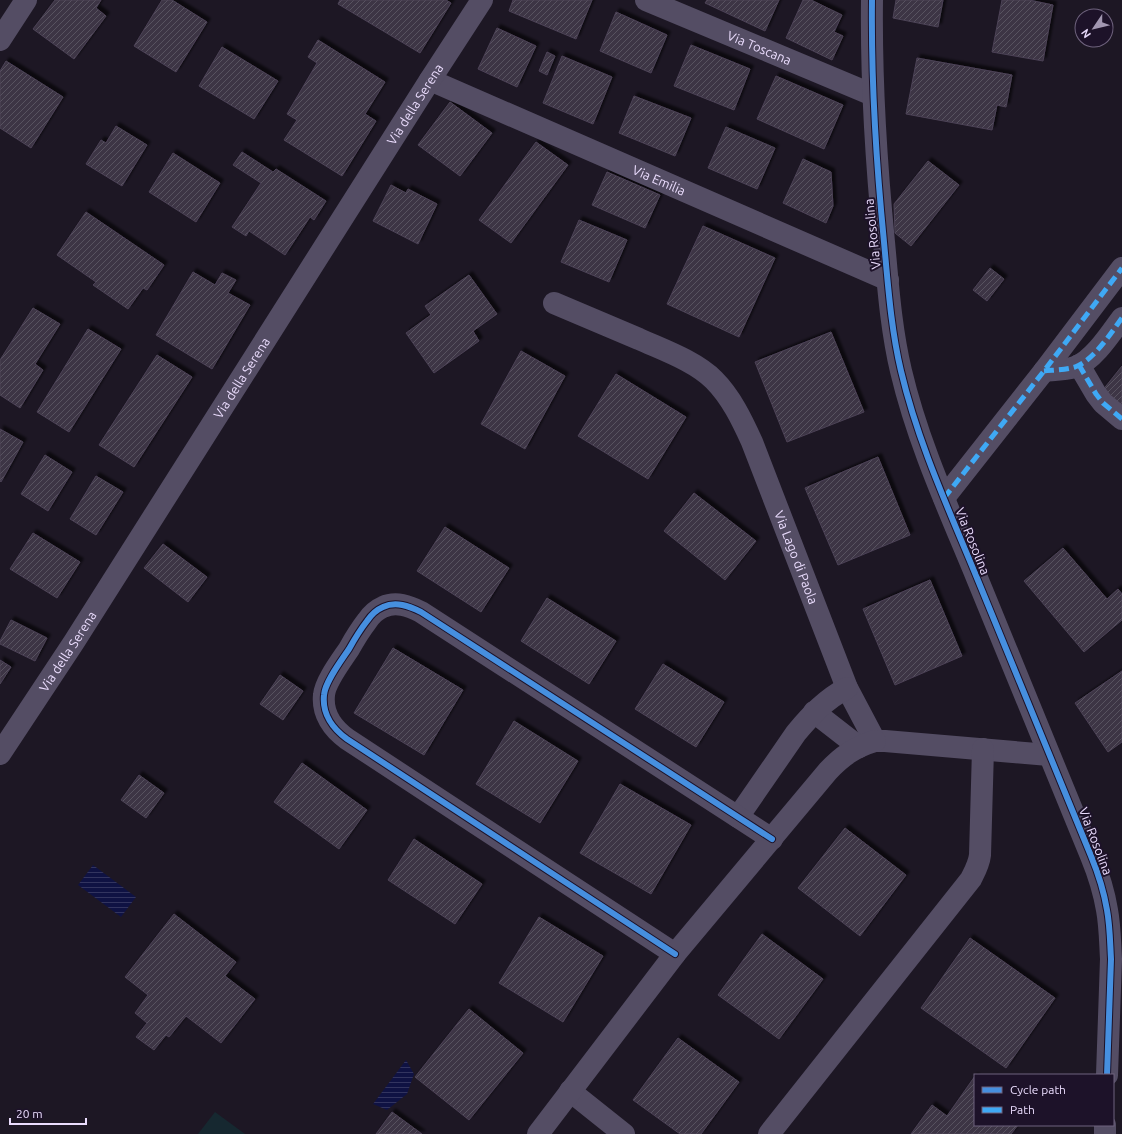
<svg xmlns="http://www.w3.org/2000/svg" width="1122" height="1134" viewBox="0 0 1122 1134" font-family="Ubuntu,sans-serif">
<defs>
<pattern id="water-rules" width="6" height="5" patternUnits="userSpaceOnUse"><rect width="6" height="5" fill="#0f1243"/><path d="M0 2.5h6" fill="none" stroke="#32345f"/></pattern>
<pattern id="building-hatch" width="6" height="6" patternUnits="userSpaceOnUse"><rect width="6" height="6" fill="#3d3645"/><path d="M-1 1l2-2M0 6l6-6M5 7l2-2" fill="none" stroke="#595261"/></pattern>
<filter id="shadow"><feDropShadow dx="3.5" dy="-3.5" stdDeviation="1" flood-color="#0009"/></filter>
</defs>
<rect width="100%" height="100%" fill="#1d1724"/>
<!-- pitch -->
<path fill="#162830" d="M215,1112L245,1134H198Z"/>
<!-- water -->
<path fill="url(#water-rules)" d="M93,865L136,897L121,917L78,885Z
M406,1060L414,1074L407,1094L387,1110L373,1104Z"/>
<!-- building -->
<path fill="url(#building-hatch)" stroke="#4c4256" filter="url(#shadow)" d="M55,0H101L96,8L106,16L74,59L33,29Z
M162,0H172L207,22L176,72L134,46Z
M340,0H446L451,3L420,53L338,4Z
M513,0H592L576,39L509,11Z
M707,0H779L765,31L705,3Z
M803,0H811L842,15L834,32L843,36L832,60L786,38Z
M896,0H943L938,27L893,18Z
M1002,0H1029L1053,5L1043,61L992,52Z
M616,12L667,35L651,73L600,51Z
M497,28L536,46L517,87L478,69Z
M318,40L385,82L365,114L376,121L342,176L284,140L297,120L287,114L317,63L308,57Z
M691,45L750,69L734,110L674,86Z
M222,47L278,81L254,119L199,86Z
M547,52L555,56L547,75L539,71Z
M562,56L612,77L593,124L543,103Z
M917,58L1012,75L1006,107L997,105L992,130L906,114Z
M6,61L63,97L31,148L0,128V71Z
M776,76L843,105L824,149L757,119Z
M634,96L691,118L675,156L619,133Z
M450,102L492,133L460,176L418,145Z
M116,126L147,145L122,186L86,164L101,140L106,143Z
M726,127L775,148L757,189L708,168Z
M536,142L568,165L511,243L479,220Z
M242,152L273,172L276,169L326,201L314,220L310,217L285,255L249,231L246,236L232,227L261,183L233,165Z
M173,153L220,183L196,222L149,192Z
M803,159L831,172L833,206L826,223L783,203Z
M928,161L959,185L911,246L895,233L894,204Z
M607,172L660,195L645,228L592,205Z
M391,185L406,193L408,189L437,204L418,244L373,221Z
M86,212L164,265L147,290L143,288L128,309L93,285L96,282L57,255Z
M579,220L627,240L609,282L561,262Z
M703,226L775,258L739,337L667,304Z
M990,268L1004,279L987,301L973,290Z
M193,272L215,285L222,273L236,280L228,293L250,305L212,369L156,335Z
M469,275L497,314L473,331L479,341L434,373L406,333L431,315L425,306Z
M33,308L60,324L35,364L43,370L20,408L0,395V360Z
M88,329L121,349L69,432L37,412Z
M831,332L864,412L787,442L755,362Z
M521,351L565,376L525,449L481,424Z
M157,355L192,377L134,467L99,445Z
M1122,366V406L1102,391Z
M616,374L686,417L648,479L578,436Z
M0,429L23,442L1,482L0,481Z
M45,455L72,472L48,511L21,494Z
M878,457L910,535L838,565L805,488Z
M96,476L123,492L96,535L70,519Z
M694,493L756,541L725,580L664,531Z
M445,527L509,568L481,612L417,571Z
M33,533L80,562L57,598L10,569Z
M163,544L207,577L188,602L144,568Z
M1063,548L1107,599L1118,589L1122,594V620L1084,652L1024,581Z
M930,580L962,656L895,685L863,609Z
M547,598L616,641L589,684L521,641Z
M11,620L47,638L35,661L0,644V641Z
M393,648L463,690L424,755L354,713Z
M0,660L11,667L0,684Z
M663,664L724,702L696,747L635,709Z
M1122,671V742L1108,752L1075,703Z
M280,675L303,691L283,720L260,704Z
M514,721L578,761L540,823L476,784Z
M302,763L367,810L339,849L274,802Z
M139,775L164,793L146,818L121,800Z
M620,784L691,825L651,894L580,853Z
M845,828L906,875L860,936L798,888Z
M414,839L482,884L455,924L388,880Z
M174,914L236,962L225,976L255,999L221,1043L186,1016L169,1037L166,1035L154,1050L136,1037L147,1023L135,1013L148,995L125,977Z
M539,917L603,956L563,1022L499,983Z
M762,934L823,979L779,1039L718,995Z
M970,938L1055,998L1006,1068L921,1008Z
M469,1009L523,1053L469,1120L415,1077Z
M678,1038L739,1082L701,1134H680L633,1100Z
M975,1076V1125H1018L1011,1134H911L932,1105L947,1116Z
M392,1112L422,1134H376Z"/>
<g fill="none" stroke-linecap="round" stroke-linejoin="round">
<!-- minor -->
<g stroke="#544d64" stroke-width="22">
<path id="s1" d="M646,0L873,95"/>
<path d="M872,0C871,81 876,161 884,242C888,285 891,329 901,371C918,443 949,510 977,578C1015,671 1053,764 1091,856C1098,873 1104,892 1107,910C1110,926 1110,942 1111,959L1107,1075"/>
<path d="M0,40L26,0"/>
<path id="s2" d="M430,80L888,280"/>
<path id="s3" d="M554,303C583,315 611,327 639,339C663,350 695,361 714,380C731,397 742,420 752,442L847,688L875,741H885L1049,755"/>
<path d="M1079,365L1096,394L1103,403L1122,419"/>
<path d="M1044,371C1054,370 1065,370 1075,367C1093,361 1111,333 1122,318"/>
<path d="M944,498L1044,371L1122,268"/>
<path d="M814,712L859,747"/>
<path id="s4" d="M0,754L74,642L430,80L482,0"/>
<path d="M738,817L796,733C811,715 826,699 847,688"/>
<path d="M675,954L347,739C333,729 322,714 324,695C325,682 341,661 349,649C354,640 360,630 367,621C371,615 376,610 383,607C396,601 409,606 421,612L772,839"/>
<path d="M570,1091L624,1134"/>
<path d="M538,1134L675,954L828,771C842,756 855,747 875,741"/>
<path d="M769,1134L971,879C975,871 979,864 980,855L983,749"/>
<path d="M1105,1134V1125"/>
</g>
<!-- quiet -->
<path stroke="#3fa9f5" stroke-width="5" stroke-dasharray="10 5" stroke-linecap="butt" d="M1079,365L1096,394L1103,403L1122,419
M1044,371C1054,370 1065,370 1075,367C1093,361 1111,333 1122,318
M944,498L1044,371L1122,268"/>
<defs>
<path id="cycleway" d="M872,0C871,81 876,161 884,242C888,285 891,329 901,371C918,443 949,510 977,578C1015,671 1053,764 1091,856C1098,873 1104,892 1107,910C1110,926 1110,942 1111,959L1107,1075
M675,954L347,739C333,729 322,714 324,695C325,682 341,661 349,649C354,640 360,630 367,621C371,615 376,610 383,607C396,601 409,606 421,612L772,839"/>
</defs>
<!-- cycleway casing -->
<use href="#cycleway" stroke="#1d1229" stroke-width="8"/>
<!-- cycleway -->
<use href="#cycleway" stroke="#468fdf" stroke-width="6"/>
</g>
<g text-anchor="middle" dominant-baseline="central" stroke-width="4" stroke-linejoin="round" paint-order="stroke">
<!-- street labels -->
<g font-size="13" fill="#eadcfd" stroke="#1d1229">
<text stroke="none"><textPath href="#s1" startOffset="123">Via Toscana</textPath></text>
<text stroke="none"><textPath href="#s4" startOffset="771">Via della Serena</textPath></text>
<text stroke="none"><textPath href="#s2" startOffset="250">Via Emilia</textPath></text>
<text transform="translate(872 234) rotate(-96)">Via Rosolina</text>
<text stroke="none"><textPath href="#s4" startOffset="447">Via della Serena</textPath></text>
<text transform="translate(973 541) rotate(68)">Via Rosolina</text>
<text stroke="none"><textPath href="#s3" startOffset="375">Via Lago di Paola</textPath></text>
<text stroke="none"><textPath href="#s4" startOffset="123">Via della Serena</textPath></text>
<text transform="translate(1096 841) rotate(69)">Via Rosolina</text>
</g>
</g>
<!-- legend -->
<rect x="974" y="1074" width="140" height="52" fill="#1d1229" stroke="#6f637e"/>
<rect x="982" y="1087" width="20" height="6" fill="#468fdf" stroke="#6f637e"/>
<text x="1010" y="1094" font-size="12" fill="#eadcfd">Cycle path</text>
<rect x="982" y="1107" width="20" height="6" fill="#3fa9f5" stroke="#6f637e"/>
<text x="1010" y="1114" font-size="12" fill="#eadcfd">Path</text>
<!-- north arrow -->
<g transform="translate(1094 28) rotate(235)"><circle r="19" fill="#1d1229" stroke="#6f637e"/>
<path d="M0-3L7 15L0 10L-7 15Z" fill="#a297b1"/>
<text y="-6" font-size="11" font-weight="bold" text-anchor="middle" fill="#eadcfd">N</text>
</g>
<!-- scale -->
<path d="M10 1118v6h76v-6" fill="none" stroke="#eadcfd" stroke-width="2"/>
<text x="16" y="1118" font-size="12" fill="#eadcfd" stroke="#1d1229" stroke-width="3" paint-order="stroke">20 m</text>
</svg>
